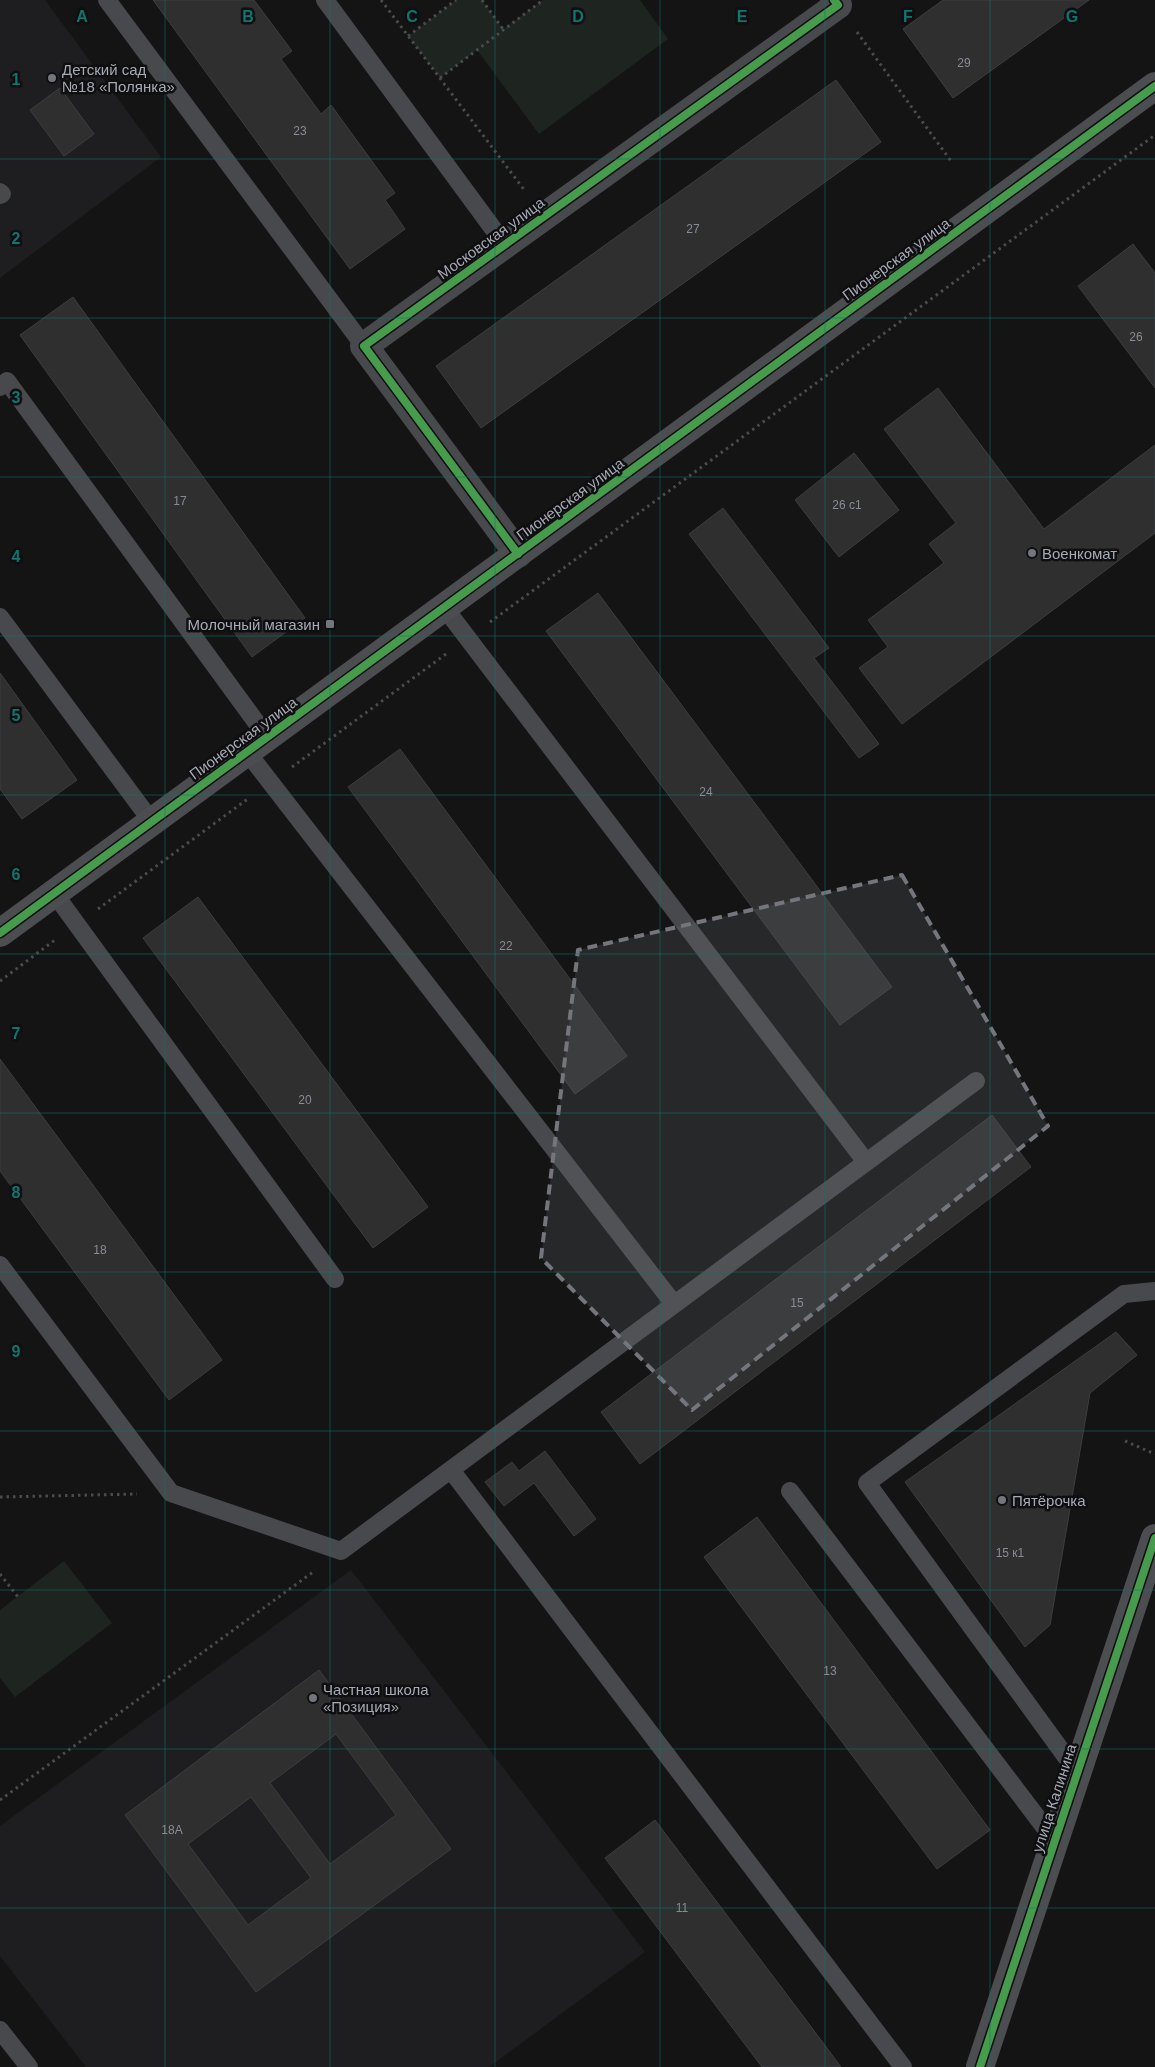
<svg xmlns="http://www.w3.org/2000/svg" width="1155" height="2067" viewBox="0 0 1155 2067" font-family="Helvetica,sans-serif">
<rect width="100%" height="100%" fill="#141414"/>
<!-- built -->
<path fill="#1e1e20" d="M0,0H45L161,157L0,278Z
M351,1570L645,1952L489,2067H86L0,1956V1826Z"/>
<!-- green -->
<path fill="#1e241f" d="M456,0H482L503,29L543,0H640L668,39L539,134L477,50L440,78L408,36Z
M64,1561L112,1623L15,1697L0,1678V1610Z"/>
<!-- building -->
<path fill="#2f2f30" stroke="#3d3e40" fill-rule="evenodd" d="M153,0H254L292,51L281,59L321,114L331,105L395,193L385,200L405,229L350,269Z
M943,0H1089L953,98L903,29Z
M836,80L881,142L481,428L436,366Z
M60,88L94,134L64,156L30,110Z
M1133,244L1155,273V388L1078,286Z
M73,297L305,618L252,657L20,335Z
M938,388L1044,529L1155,445V533L902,724L859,668L888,647L868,620L944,563L929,544L956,523L884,429Z
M854,453L899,510L839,557L795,500Z
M723,508L829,648L814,658L879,744L859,758L689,534Z
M598,593L892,987L840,1025L546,631Z
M0,673L77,780L22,819L0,789Z
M400,749L627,1056L575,1094L348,787Z
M198,897L428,1207L373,1248L143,938Z
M0,1059L222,1360L169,1400L0,1171Z
M992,1115L1031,1167L640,1464L601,1412Z
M1116,1332L1137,1355L1090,1393L1050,1625L1025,1647L905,1482Z
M545,1451L596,1519L574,1536L534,1483L504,1506L485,1482L512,1462L519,1471Z
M757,1517L990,1830L937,1869L704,1557Z
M319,1670L451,1849L256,1992L125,1815ZM336,1734L396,1815L330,1864L270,1783ZM251,1797L311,1878L248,1925L188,1844Z
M655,1820L806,2020L841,2067H762L605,1858Z"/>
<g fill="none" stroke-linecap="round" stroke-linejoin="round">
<!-- path -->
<path stroke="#4a4b4e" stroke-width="3" stroke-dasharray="2.5 4" stroke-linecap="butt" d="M381,0L525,191
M482,0L503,29
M857,32L951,161
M408,36L456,0
M440,78L543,0
M490,622L1155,135
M292,767L446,654
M98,909L249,798
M0,981L55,940
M1125,1441L1155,1454
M0,1497L137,1494
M0,1574L18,1597
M0,1800L313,1572"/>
<!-- lane -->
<path stroke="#48494d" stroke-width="18" d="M107,0L364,346
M325,0L505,245
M0,192L2,194L0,195
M0,387L7,381L267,737
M444,607L866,1162
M0,617L152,822
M247,752L674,1304
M54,893L335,1279
M0,1265L171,1493L341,1551L976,1081
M451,1470L903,2067
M790,1491L1055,1841
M1077,1772L867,1483L1124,1294L1155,1291
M0,2030L29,2067"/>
<!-- street -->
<path stroke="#48494d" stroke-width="28" d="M518,554L364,346L838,5L834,0"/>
<!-- secondary -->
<path stroke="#4c4d51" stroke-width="28" d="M0,933L1155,86
M980,2067L1155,1538"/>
<defs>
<path id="cycleway" d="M518,554L364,346L838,5L834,0
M0,933L1155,86
M980,2067L1155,1538"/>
</defs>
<!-- cycleway casing -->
<use href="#cycleway" stroke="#0f0e10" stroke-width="11"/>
<!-- cycleway -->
<use href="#cycleway" stroke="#469c4c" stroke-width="8"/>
</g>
<!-- marked area -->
<path fill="#73767c" fill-opacity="0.2" stroke="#73767c" stroke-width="4" stroke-dasharray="10 6" stroke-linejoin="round" d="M902,875L1048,1126L692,1410L541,1258L578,950Z"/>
<!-- grid -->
<path fill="none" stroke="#0f766e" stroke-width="1" stroke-opacity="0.55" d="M165,0V2067M330,0V2067M495,0V2067M660,0V2067M825,0V2067M990,0V2067M0,159H1155M0,318H1155M0,477H1155M0,636H1155M0,795H1155M0,954H1155M0,1113H1155M0,1272H1155M0,1431H1155M0,1590H1155M0,1749H1155M0,1908H1155"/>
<!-- markers -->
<g fill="#73767c" stroke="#0f0e10" stroke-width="2">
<circle cx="52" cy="78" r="5"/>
<circle cx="1032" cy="553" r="5"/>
<rect x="325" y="619" width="10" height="10" rx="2.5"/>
<circle cx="1002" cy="1500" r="5"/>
<circle cx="313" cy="1698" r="5"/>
</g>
<g text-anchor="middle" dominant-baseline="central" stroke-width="5" stroke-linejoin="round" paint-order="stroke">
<!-- number labels -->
<g font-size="12" fill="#888b93">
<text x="964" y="63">29</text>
<text x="300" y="131">23</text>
<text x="693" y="229">27</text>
<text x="1136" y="337">26</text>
<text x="180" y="501">17</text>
<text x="847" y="505">26 с1</text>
<text x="706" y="792">24</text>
<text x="506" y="946">22</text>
<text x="305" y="1100">20</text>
<text x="100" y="1250">18</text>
<text x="797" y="1303">15</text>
<text x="1010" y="1553">15 к1</text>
<text x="830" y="1671">13</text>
<text x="172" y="1830">18А</text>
<text x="682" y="1908">11</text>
</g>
<!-- poi labels -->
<g font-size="15" fill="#a6aab4" stroke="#0f0e10" text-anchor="start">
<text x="62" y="69">Детский сад<tspan x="62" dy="17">№18 «Полянка»</tspan></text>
<text x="1042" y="553">Военкомат</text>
<text x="320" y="624" text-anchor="end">Молочный магазин</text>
<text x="1012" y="1500">Пятёрочка</text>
<text x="323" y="1689">Частная школа<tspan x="323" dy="17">«Позиция»</tspan></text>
</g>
<!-- street labels -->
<g font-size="15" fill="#a6aab4" stroke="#0f0e10">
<text transform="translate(491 238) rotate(-36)">Московская улица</text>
<text transform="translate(896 259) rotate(-36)">Пионерская улица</text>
<text transform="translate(570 499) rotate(-36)">Пионерская улица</text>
<text transform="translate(243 738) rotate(-36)">Пионерская улица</text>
<text transform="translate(1054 1798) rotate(-72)">улица Калинина</text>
</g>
</g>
<g font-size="16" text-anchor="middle" font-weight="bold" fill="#0f766e" stroke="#0f0e10" stroke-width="5" stroke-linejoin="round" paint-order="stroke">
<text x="82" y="22">A</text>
<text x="248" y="22">B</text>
<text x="412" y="22">C</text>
<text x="578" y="22">D</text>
<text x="742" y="22">E</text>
<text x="908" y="22">F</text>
<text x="1072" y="22">G</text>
<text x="16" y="85">1</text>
<text x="16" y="244">2</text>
<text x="16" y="403">3</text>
<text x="16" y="562">4</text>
<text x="16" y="721">5</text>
<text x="16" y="880">6</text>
<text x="16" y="1039">7</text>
<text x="16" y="1198">8</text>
<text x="16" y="1357">9</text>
</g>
</svg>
